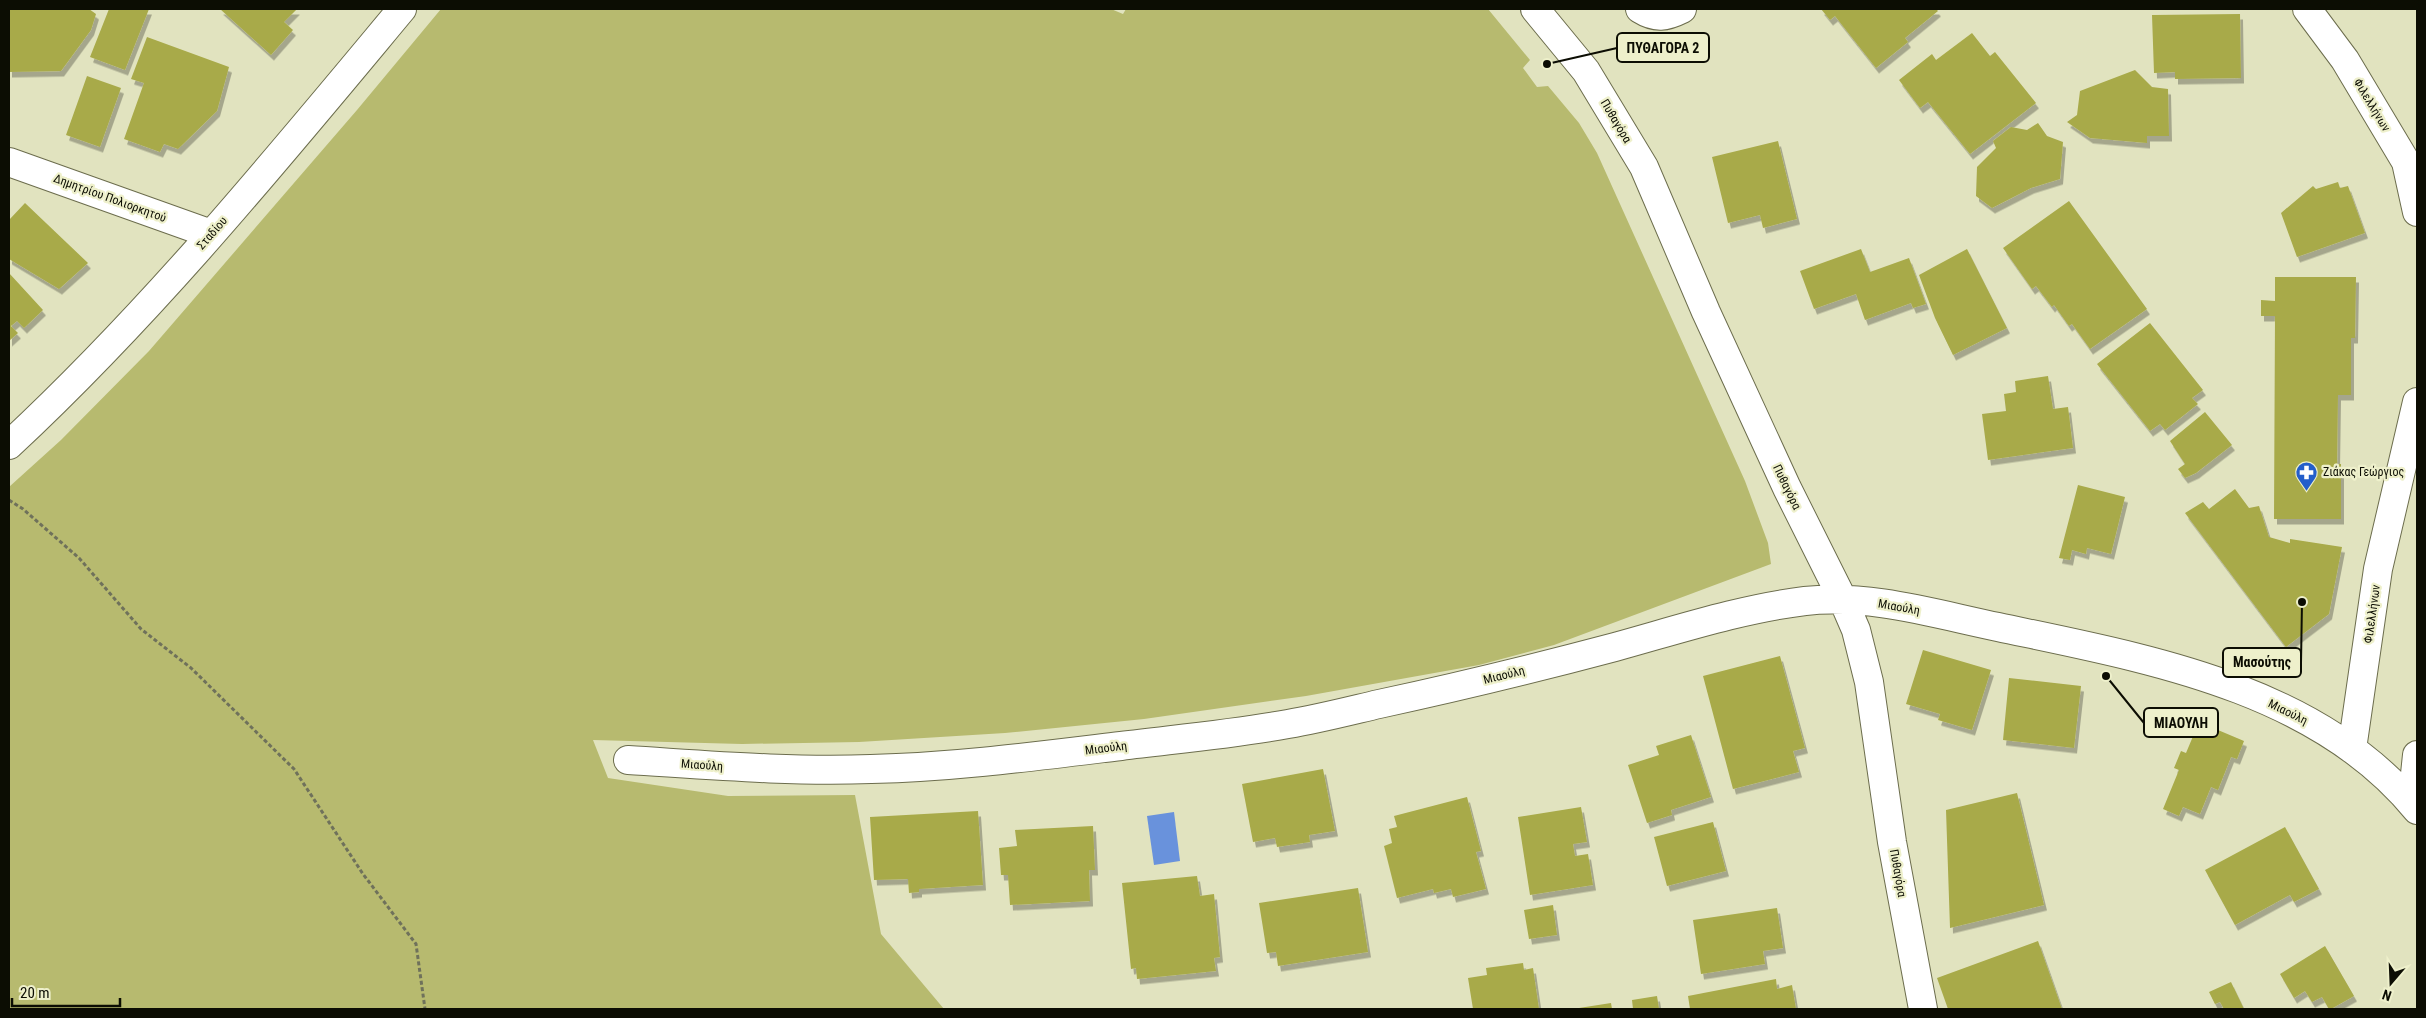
<svg xmlns="http://www.w3.org/2000/svg" width="2426" height="1018" viewBox="0 0 2426 1018" font-family="'Roboto Condensed',sans-serif">
<defs>
<filter id="shadow"><feDropShadow dx="3" dy="5.5" stdDeviation="0" flood-color="#0004"/></filter>
</defs>
<rect width="100%" height="100%" fill="#e1e3bf"/>
<!-- green -->
<path fill="#b7ba6f" d="M441,9H1111L1123,14L1126,9H1488L1530,60L1523,68L1537,87L1548,86L1579,123L1597,153L1745,481L1768,543L1771,564L1554,645L1479,665L1306,696L1144,719L1005,733L859,742L742,744L593,740L608,778L728,796L855,795L881,934L944,1009H9V487L61,440L149,351L357,110Z"/>
<!-- water -->
<path fill="#6992dc" d="M1174,812L1180,861L1154,865L1147,816Z"/>
<!-- building -->
<path fill="#a8aa49" filter="url(#shadow)" d="M9,9H89L96,14L91,30L61,71L9,72Z
M109,9H149L125,70L90,57Z
M220,9H297L284,22L293,30L271,55Z
M1821,9H1936L1938,11L1905,38L1908,42L1876,68L1835,16L1830,20Z
M2240,14L2241,78L2175,79V72L2154,73L2152,15Z
M1972,33L1990,56L1995,52L2036,103L1970,154L1928,102L1920,108L1899,80L1932,54L1936,60Z
M147,37L229,67L217,111L178,149L164,144L160,152L124,139L144,83L131,79Z
M2135,70L2152,87L2168,89L2169,136H2147V143L2090,138L2067,122L2077,115L2080,91Z
M87,76L121,88L100,147L66,135Z
M2038,123L2047,136L2063,142L2060,179L2031,188L1992,208L1976,196L1977,167L1996,148L1993,141L2011,127L2027,130Z
M1778,141L1797,219L1763,228L1760,215L1728,223L1712,157Z
M2338,182L2340,188L2348,186L2365,233L2297,257L2281,213L2313,186L2316,189Z
M2069,201L2147,309L2090,349L2072,324L2069,326L2054,305L2052,307L2036,286L2032,289L2003,248Z
M25,203L88,263L59,289L9,259V220Z
M1861,249L1870,272L1909,258L1926,304L1913,308L1911,303L1865,320L1856,294L1814,309L1800,271Z
M1967,249L2007,328L1953,355L1935,318L1919,275Z
M9,273L43,310L24,328L17,321L11,326L18,333L9,341Z
M2275,277H2356L2355,338H2351V395H2338L2337,464H2341V519H2274L2275,316H2261V300L2275,301Z
M2150,323L2203,390L2192,398L2198,404L2165,430L2160,424L2150,431L2097,364Z
M2048,376L2053,409L2068,407L2073,448L1988,460L1982,414L2006,411L2004,394L2016,392L2015,381Z
M2205,412L2232,445L2196,473L2185,478L2178,469L2185,464L2170,441Z
M2078,485L2125,497L2111,554L2087,548L2086,554L2072,550L2070,560L2059,558Z
M2235,489L2249,508L2259,506L2269,537L2290,543V539L2342,547L2329,614L2286,647L2185,513L2203,502L2209,509Z
M1923,650L1991,670L1972,730L1938,720L1940,714L1906,704Z
M1780,656L1805,748L1793,751L1799,772L1733,789L1703,676Z
M2009,678L2081,686L2074,748L2003,740Z
M2199,722L2244,741L2237,759L2231,757L2218,790L2211,787L2200,814L2183,807L2179,816L2163,809L2179,770L2174,768L2181,751L2186,753Z
M1691,735L1711,797L1671,810L1672,815L1647,823L1628,765L1659,755L1656,746Z
M1323,769L1335,831L1309,835L1310,842L1277,847L1275,838L1253,842L1242,784Z
M2017,793L2044,905L1950,928L1946,810Z
M1467,797L1481,851L1476,852L1486,889L1453,897L1451,889L1434,893L1433,889L1397,898L1384,846L1392,843L1389,829L1397,827L1394,816Z
M1581,807L1587,842L1573,844L1575,856L1588,854L1593,885L1530,895L1518,817Z
M978,811L983,885L919,889V892L909,893L908,879L874,880L870,817Z
M1713,822L1726,871L1667,886L1654,837Z
M1093,826L1095,870H1089L1090,901L1010,905L1008,875H1001L999,848L1017,846L1015,830Z
M2285,827L2319,889L2294,902L2290,895L2235,925L2205,870Z
M1197,876L1200,896L1214,894L1220,957L1214,958L1216,971L1137,979L1136,968L1131,969L1122,883Z
M1358,888L1368,952L1278,966L1276,952L1267,953L1259,903Z
M1553,905L1557,935L1529,939L1524,910Z
M1777,908L1783,948L1763,951L1765,964L1701,974L1693,920Z
M2038,941L2062,1009H1948L1937,978Z
M2325,946L2354,996L2331,1009H2329L2322,997L2312,1002L2305,991L2294,998L2280,974Z
M1523,963L1524,970L1533,968L1539,1009H1473L1468,978L1487,975L1486,968Z
M1776,979L1777,989L1792,985L1796,1009H1690L1688,996Z
M2231,982L2244,1009H2224L2220,1002L2215,1004L2209,992Z
M1657,996L1659,1009H1633L1632,1000Z
M1611,1003L1612,1009H1579V1008Z"/>
<g fill="none" stroke-linecap="round" stroke-linejoin="round">
<defs>
<path id="minor" d="M1535,9L1586,71L1644,167L1706,312L1787,488L1843,600L1856,630L1869,682L1892,842L1923,1009
M1640,9C1656,19 1666,17 1682,9
M2307,9L2345,60L2406,162L2417,212
M9,162L211,234
M9,445C152,312 277,159 402,9
M2352,749L2378,569L2417,402
M628,760C709,765 790,772 871,769C955,767 1038,756 1121,746C1177,739 1233,734 1288,724C1318,719 1349,711 1379,704C1458,687 1536,668 1615,647C1677,630 1740,609 1805,601C1870,594 1935,614 1998,627C2144,658 2317,687 2417,810
M2412,803L2417,755"/>
</defs>
<!-- minor casing -->
<use href="#minor" stroke="#6c6d4d" stroke-width="30"/>
<!-- path -->
<path stroke="#6f715b" stroke-width="3" stroke-dasharray="4 2.5" stroke-linecap="butt" d="M9,500L23,509L79,558L141,629L191,668L294,769L363,874L416,944L425,1009"/>
<!-- minor -->
<use href="#minor" stroke="#fff" stroke-width="28"/>
</g>
<!-- icons -->
<defs>
<symbol id="pharmacy-pin" viewBox="-11 -11 22 30"><path d="M0 17L-7.5 6A9.5 9.5 0 1 1 7.5 6Z" fill="#235eca" stroke="#eef0cb"/><path d="M-2-6h4v4h4v4h-4v4h-4v-4h-4v-4h4Z" fill="#fff"/></symbol>
</defs>
<g fill-rule="evenodd">
<use href="#pharmacy-pin" x="2294" y="460" width="25" height="34"/>
</g>
<g text-anchor="middle" dominant-baseline="central" stroke-width="4.5" stroke-linejoin="round" paint-order="stroke">
<!-- street labels -->
<g font-size="12" fill="#0c0d03" stroke="#eef0cb">
<text transform="translate(2372 105) rotate(59)">Φιλελλήνων</text>
<text transform="translate(1616 121) rotate(59)">Πυθαγόρα</text>
<text transform="translate(110 198) rotate(20)">Δημητρίου Πολιορκητού</text>
<text transform="translate(212 233) rotate(-49)">Σταδίου</text>
<text transform="translate(1787 487) rotate(64)">Πυθαγόρα</text>
<text transform="translate(1899 607) rotate(10)">Μιαούλη</text>
<text transform="translate(2372 614) rotate(-82)">Φιλελλήνων</text>
<text transform="translate(1504 675) rotate(-14)">Μιαούλη</text>
<text transform="translate(2288 712) rotate(26)">Μιαούλη</text>
<text transform="translate(1106 748) rotate(-7)">Μιαούλη</text>
<text transform="translate(702 765) rotate(4)">Μιαούλη</text>
<text transform="translate(1898 873) rotate(80)">Πυθαγόρα</text>
</g>
<!-- poi labels -->
<g font-size="12" fill="#0c0d03" stroke="#eef0cb" text-anchor="start">
<text x="2323" y="472">Ζιάκας Γεώργιος</text>
</g>
</g>
<!-- callouts -->
<path fill="none" stroke="#0c0d03" stroke-width="2" d="M1547 64L1617 48M2302 602L2301 663M2106 676L2144 723"/>
<g fill="#0c0d03" stroke="#eef0cb" stroke-width="2">
<circle cx="1547" cy="64" r="5"/>
<circle cx="2302" cy="602" r="5"/>
<circle cx="2106" cy="676" r="5"/>
</g>
<g fill="#eef0cb" stroke="#0c0d03" stroke-width="2">
<rect x="1617" y="33" width="92" height="29" rx="5"/>
<rect x="2223" y="648" width="78" height="29" rx="5"/>
<rect x="2144" y="708" width="74" height="29" rx="5"/>
</g>
<g font-size="14" text-anchor="middle" font-weight="bold" fill="#0c0d03">
<text x="1663" y="53">ΠΥΘΑΓΟΡΑ 2</text>
<text x="2262" y="667">Μασούτης</text>
<text x="2181" y="728">ΜΙΑΟΥΛΗ</text>
</g>
<!-- border -->
<rect width="2426" height="1018" fill="none" stroke="#0c0d03" stroke-width="20"/>
<!-- north arrow -->
<g transform="translate(2391 983) rotate(199)" stroke="#eef0cb" stroke-width="4" paint-order="stroke">
<path d="M0-4L9 19L0 12L-9 19Z" fill="#0c0d03"/>
<text y="-8" font-size="14" font-weight="bold" text-anchor="middle" fill="#0c0d03">N</text>
</g>
<!-- scale -->
<path d="M12 998v8h108v-8" fill="none" stroke="#0c0d03" stroke-width="2.5"/>
<text x="20" y="998" font-size="15" fill="#0c0d03" stroke="#eef0cb" stroke-width="4" paint-order="stroke">20 m</text>
</svg>
